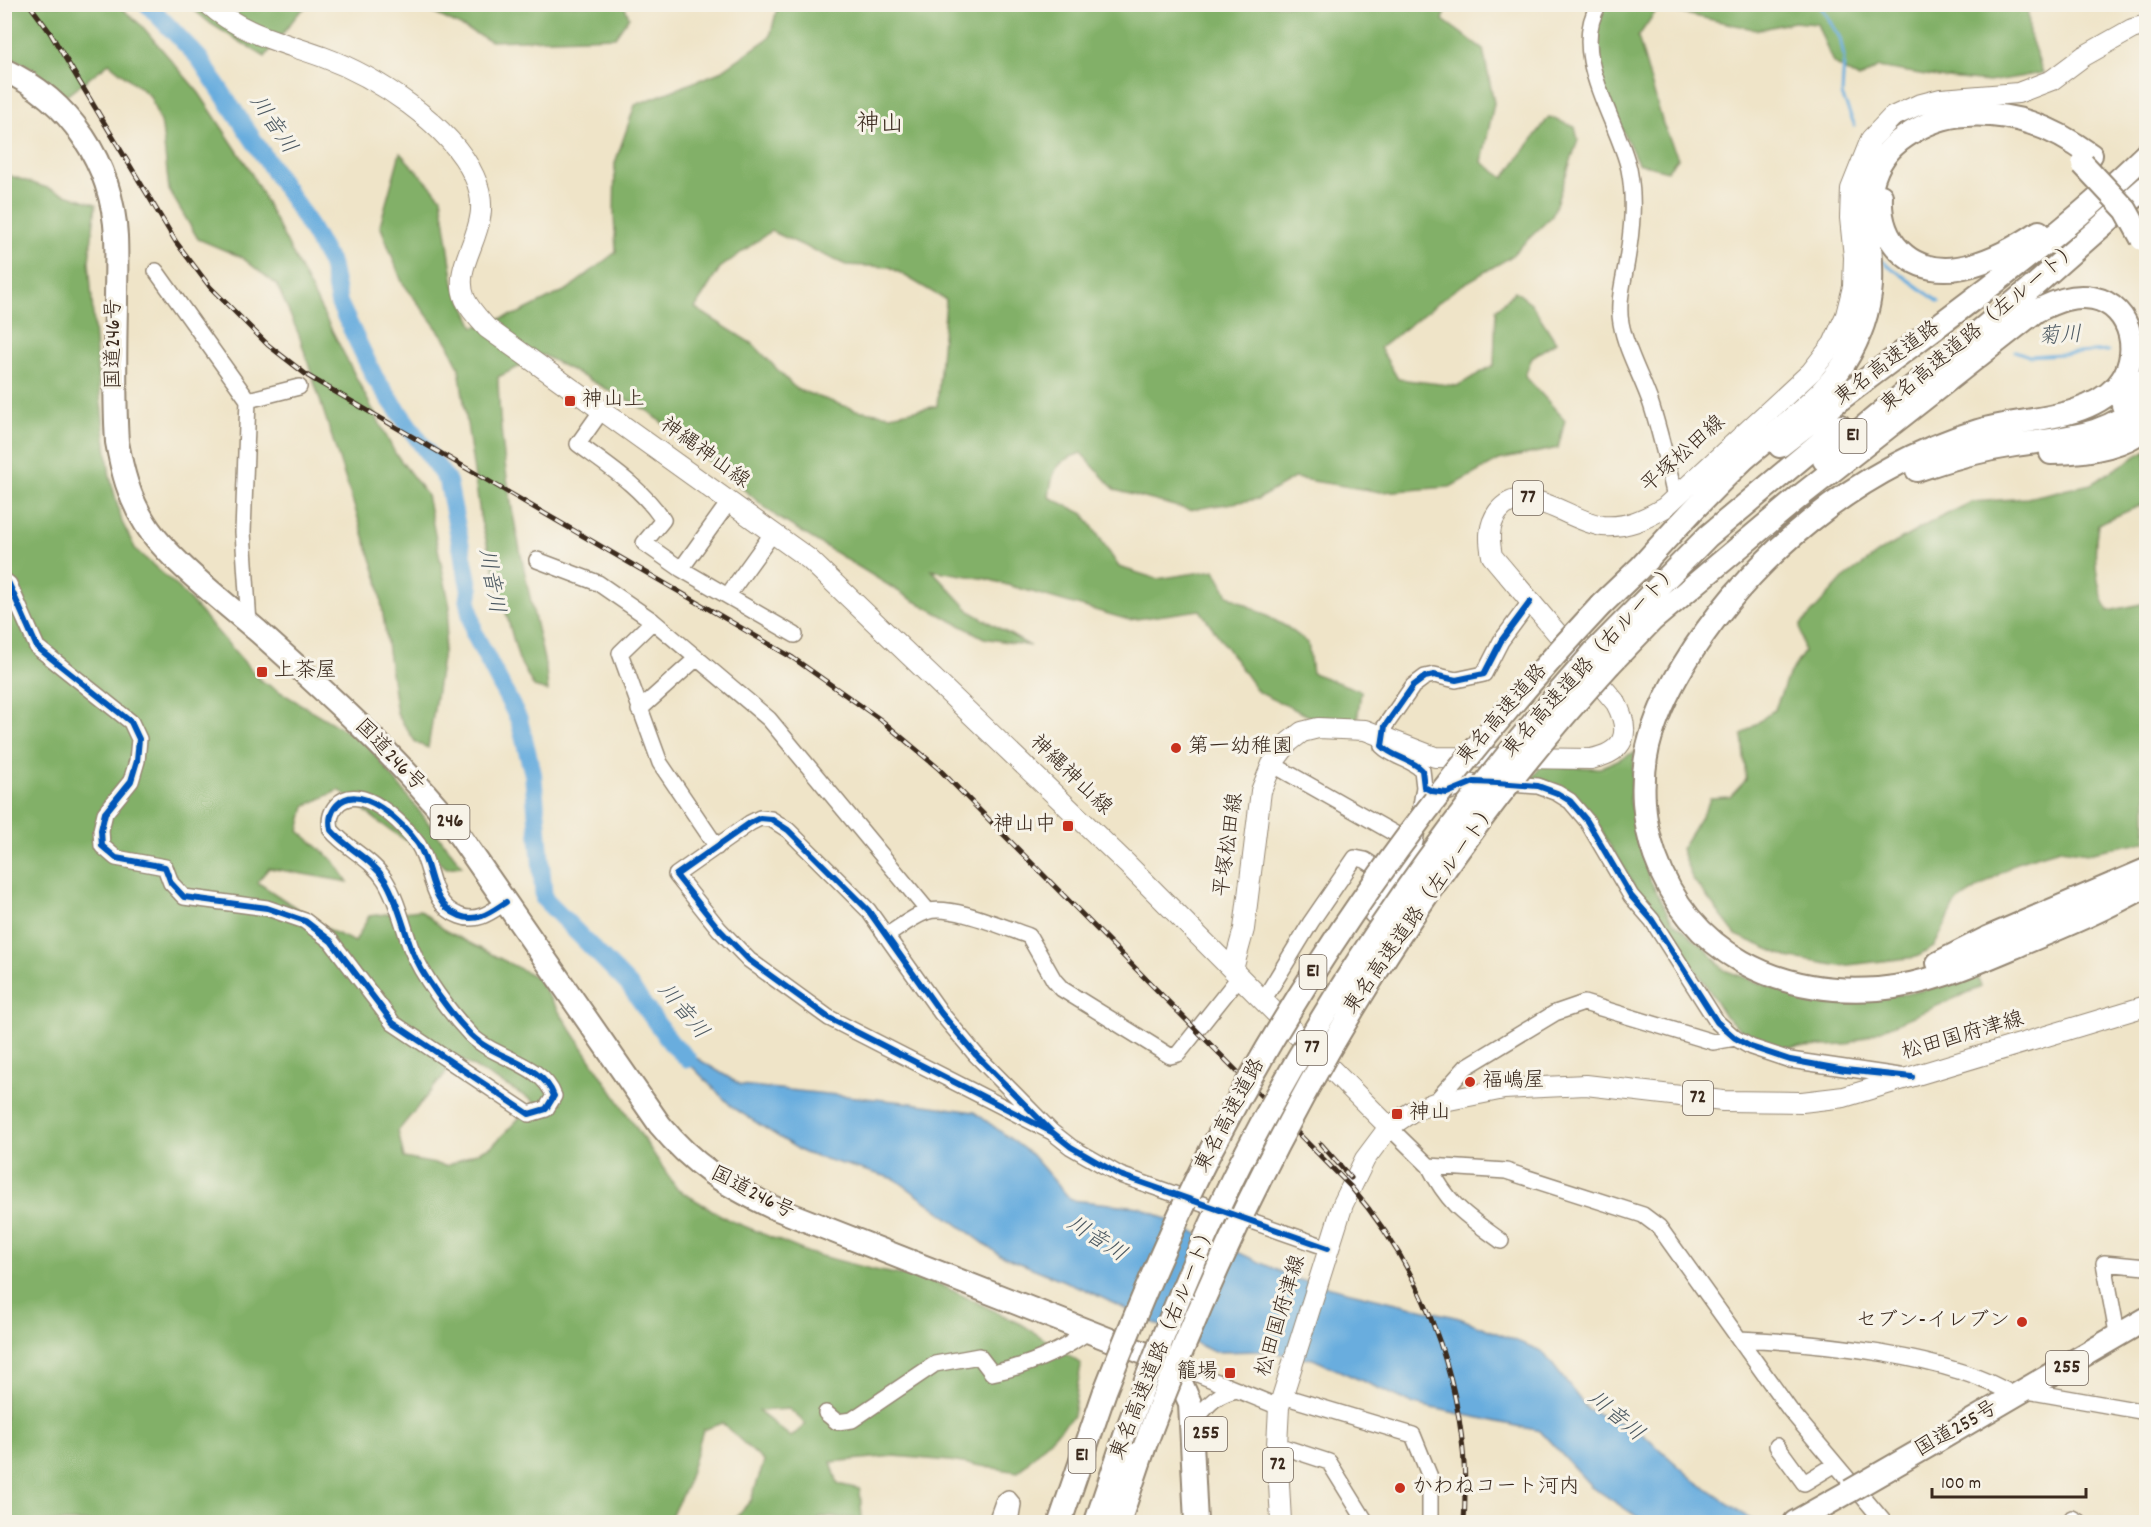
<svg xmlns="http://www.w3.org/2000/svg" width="2151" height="1527" viewBox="0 0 2151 1527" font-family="Dekko,'Klee One',sans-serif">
<rect width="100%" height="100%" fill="#f7f3e8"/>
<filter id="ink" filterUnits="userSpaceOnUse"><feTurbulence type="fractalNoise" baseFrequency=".0167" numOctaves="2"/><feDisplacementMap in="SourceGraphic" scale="12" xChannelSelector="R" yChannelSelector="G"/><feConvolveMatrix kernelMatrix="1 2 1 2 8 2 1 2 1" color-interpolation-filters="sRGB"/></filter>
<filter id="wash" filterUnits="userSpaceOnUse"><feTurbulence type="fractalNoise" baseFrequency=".008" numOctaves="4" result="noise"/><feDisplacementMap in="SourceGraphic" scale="24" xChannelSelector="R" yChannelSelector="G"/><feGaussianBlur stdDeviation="1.35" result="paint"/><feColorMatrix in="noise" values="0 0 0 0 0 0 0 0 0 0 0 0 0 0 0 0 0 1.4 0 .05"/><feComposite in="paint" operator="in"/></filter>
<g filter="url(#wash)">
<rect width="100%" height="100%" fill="#efe4c8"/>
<!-- forest -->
<path fill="#82b068" stroke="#5e6d43" stroke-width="1.5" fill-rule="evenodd" d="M2028,4L2029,33L2043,73L1989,82L1938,77L1878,67L1859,79L1833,63L1817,24L1794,22L1758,30L1658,8L1638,37L1663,124L1678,158L1667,171L1638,163L1592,66L1593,5Z
M4,5H118L142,26L199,93L248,167L395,453L427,495L450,607L428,748L416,743L397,714L378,580L299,335L277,285L241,257L198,239L169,190L162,127L150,96L109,63L66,96L31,68L5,55Z
M188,5H308L297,15L265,57L211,24Z
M417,5H624L629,17L615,37L491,41Z
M778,5H1448L1443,20L1483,49L1494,103L1482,162L1504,178L1549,117L1575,127L1578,140L1552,216L1509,258L1457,288L1380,348L1398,379L1457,386L1494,365L1496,310L1515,291L1531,303L1556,342L1532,357L1525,376L1565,420L1558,448L1499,460L1450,487L1381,492L1294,478L1258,499L1189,510L1115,490L1081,453C1054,462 1053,471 1049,497L1084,514L1119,567L1157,579L1215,570L1228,595L1287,627L1308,643L1312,673L1361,691L1357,722L1313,718L1258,692L1200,610L1129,620L987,579L932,570L971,612L1030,646L984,638L911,599L777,517L648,411L543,355L498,377C500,476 525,573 546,669L548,691L534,687L519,660L481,521L459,368L448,343L402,282L380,225L400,153L441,197L454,284L474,327L519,313L568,289L616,252L614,215L615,163L635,105L720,72L770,37ZM771,231L846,265L890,267L946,300L937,406L890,415L856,410L796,389L754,345L695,308L720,268Z
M5,174L96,204L89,261L98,379L110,477L122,522L136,550L179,588L260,680L366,743L462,866L447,868L380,823L339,790L305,806L299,831L334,861L348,882L269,868L257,882L331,931L355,942L369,916L420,910L446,931L536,977L677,1189L727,1219L809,1253L875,1270L933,1281L1023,1325L1081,1364L1073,1416L1018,1472L950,1461L894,1456L831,1462L838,1484L860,1489L862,1519L820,1517L817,1522H732L751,1500L764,1462L722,1423L703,1430L686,1487L668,1522H5ZM458,1058L535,1102L492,1146L446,1166L404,1158L398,1131ZM789,1409L806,1424L791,1437L758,1411Z
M2146,450V503L2098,524C2093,552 2095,585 2108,611L2146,603V841L2088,853L2060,849L2019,861L1956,903L1934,947L1917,957L1840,966L1787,957L1736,935L1692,878L1681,849L1707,807L1710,798L1730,797L1746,780L1742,735L1775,709L1787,678L1804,652L1800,626L1843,579L1883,550L1933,521L1972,502L2027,498L2091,484Z
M1635,752L1630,800L1649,878L1672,921L1705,948L1724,970L1797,996L1840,999L1906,994L1978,977L1981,987L1846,1045L1780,1048L1744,1032L1725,1016L1703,980L1631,881L1594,819L1580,801L1547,783L1531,780L1541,766L1600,768Z"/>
<!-- water -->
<path fill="#69adde" stroke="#526c7e" stroke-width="1.5" d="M665,1039L741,1085L904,1102L974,1112L1031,1154L1071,1200L1140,1207L1296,1279L1459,1318L1542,1351L1588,1410L1638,1430L1694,1480L1755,1522H1645L1591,1486L1540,1431L1414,1404L1313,1359L1262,1351L1214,1352L1084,1289L1000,1255L895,1179L804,1153L732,1107Z"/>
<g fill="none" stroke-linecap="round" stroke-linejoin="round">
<!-- stream -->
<path stroke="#69adde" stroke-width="3" d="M1819,4L1840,38L1844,57L1842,95L1855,126
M1882,261L1939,302
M2015,351L2029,356L2108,351"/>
<!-- river -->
<path stroke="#69adde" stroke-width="18" d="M147,4L199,58L301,212L331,264L339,303L375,378L448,482L470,591L468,602L474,633L519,720L533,774L544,899L629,985L671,1043L688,1059"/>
</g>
</g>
<g filter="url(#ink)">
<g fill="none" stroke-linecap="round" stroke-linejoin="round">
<defs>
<path id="minor" d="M1599,4C1568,54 1618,120 1629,169C1635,200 1632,230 1627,260C1624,280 1617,302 1621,323C1626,351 1642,377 1651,404C1661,435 1668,466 1675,497
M156,271L248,400L243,532L249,624
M248,400L299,387
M602,410L578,444C609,467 641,487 663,520L644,543L681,569L795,635
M537,560L598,583L653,621L769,719L928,911
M681,569L729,502
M4,580L9,584L37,647L131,722L139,739L137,761L131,781L105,813L101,830L102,846L116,858L165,867L171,883L184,897L267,908L305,921L331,941L393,1023L529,1114L546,1109L554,1096C542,1063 495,1059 471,1035C450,1013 422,976 411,948C403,926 397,899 385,880C371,858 347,849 331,830C329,820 330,813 337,805C360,780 404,824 418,844C434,868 428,904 460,916C478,923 492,911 506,902
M728,595L772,534
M1530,602L1501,641L1484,674L1456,680L1434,675L1425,677L1413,686L1385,726L1382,746C1394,758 1410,758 1422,770L1424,787L1432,791L1447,793L1474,782L1497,783L1538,786L1557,793L1570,801L1587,821L1631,896L1652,920L1717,1022L1735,1038L1751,1047L1790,1060L1906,1077
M653,621L620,653L660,763L717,847
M639,710L697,658
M1272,764L1413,844
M1372,915L1413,854L1424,787
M886,936C899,928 912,917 926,912C948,903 1006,928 1029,936L1054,980L1062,989L1170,1056L1178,1054L1240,976
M1264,999L1311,922L1355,858L1365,860L1396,880
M1434,1103L1466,1067L1555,1013L1584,1003L1713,1042L1735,1038
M1389,1127L1429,1166L1506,1171L1643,1215L1659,1227L1790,1410L1884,1522
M1052,1132L829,1018L749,960L719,929L676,875L750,823L760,818L771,819L788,830L868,910L941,1013L976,1055L1052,1132L1071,1147L1120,1175L1328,1248
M1429,1166C1449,1206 1466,1215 1501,1241
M2118,1338L2104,1263L2146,1267
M1739,1339C1815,1342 1952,1355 2015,1396
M1168,1362L1279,1407
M2027,1391L2146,1412
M1283,1396L1413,1435L1430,1477V1522
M826,1413L837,1422L852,1420L935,1364L979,1356L992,1373C1028,1366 1061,1352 1090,1330
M1193,1423C1207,1406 1216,1393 1238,1390
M1277,1445L1329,1462L1366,1522
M1777,1446L1804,1483L1834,1465
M2072,1518L2079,1522
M996,1522L1003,1502L1008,1498L1013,1504L1010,1522"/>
<path id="major" d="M208,4C242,34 282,42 323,57C375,76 450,124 474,176C499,228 449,259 465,299C470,310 479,319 487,328L809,559L1127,864L1389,1127
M1233,969L1244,929L1261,791L1272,764L1289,742L1302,732L1318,728L1365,730L1435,757L1591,759C1625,752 1632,733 1616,703L1492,556C1489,540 1488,526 1498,512C1524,478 1570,522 1603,526C1626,528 1645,519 1664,508L1811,372L1833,344L1846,315L1853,287L1854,257L1850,218L1851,189L1871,139L1892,117L1918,105L1941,99L2018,93L2052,80L2084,56L2132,29L2146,25
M1281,1522L1277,1445L1279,1407L1343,1204L1365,1159L1389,1127L1413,1111L1434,1103L1504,1089L1543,1087L1586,1085L1723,1101L1802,1102L1844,1097L2146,1006"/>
<path id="highway" d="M4,70C70,100 112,163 116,236C117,258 116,281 116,304C115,350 114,396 117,442C122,470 129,498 145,523C166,558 228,605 260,633C327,693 393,753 450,822L660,1125C694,1166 724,1184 772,1207L1164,1361L1182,1385L1190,1403L1196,1522
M1881,196C1880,217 1885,236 1900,251C1939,290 2002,257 2039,232
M2123,405L2146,379
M1780,446C1902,348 2034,263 2146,154
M2051,453C2083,453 2120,449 2146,428
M1824,460L2035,285L2146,187
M1917,470C1948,459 1982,450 2015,445C2066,437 2107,438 2146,400
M1638,570C1672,532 1707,494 1744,459C1778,429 1821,400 1845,362C1860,338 1869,313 1871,285C1874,232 1852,171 1906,136C1924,124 1943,116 1965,115C2013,112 2051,126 2091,155
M1601,605L1648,560
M1650,622L1799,497L2036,311C2055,302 2071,294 2093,298C2133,306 2143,358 2117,386C2083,422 2022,417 1978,431C1857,468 1749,557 1683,666C1668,691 1655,718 1648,747C1640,783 1643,822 1655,856C1690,954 1778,996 1878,989C1927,985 1974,964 2019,945C2062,927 2106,909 2146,886
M1594,652L1708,536L1840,426
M1610,664L1661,611
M1938,963L1987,938L2146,870
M1937,1441L2146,1319
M1060,1522L1105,1391
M1096,1522L1128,1427
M1119,1522L1144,1448
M1795,1522L1850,1491"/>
</defs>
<!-- minor casing -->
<use href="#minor" stroke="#958773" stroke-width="18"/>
<!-- major casing -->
<use href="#major" stroke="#958773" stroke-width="22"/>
<!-- highway casing -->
<use href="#highway" stroke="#958773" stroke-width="26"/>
<!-- minor -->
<use href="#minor" stroke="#fff" stroke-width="15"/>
<!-- major -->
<use href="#major" stroke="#fff" stroke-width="20"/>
<!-- highway -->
<use href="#highway" stroke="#fff" stroke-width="22"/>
<defs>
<path id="rail" d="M29,4L49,31L176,242L210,287L268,345L308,376L793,658L881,720L938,768L1350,1186C1430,1278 1472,1401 1464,1522
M1321,1144L1351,1178"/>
</defs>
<!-- rail casing -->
<use href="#rail" stroke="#3b2a1e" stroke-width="5"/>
<!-- rail -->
<use href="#rail" stroke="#f7f3e8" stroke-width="3" stroke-dasharray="9" stroke-linecap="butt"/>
<defs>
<path id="highway-bridge" d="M2083,164L2126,210L2142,239
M1105,1391C1137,1309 1171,1228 1211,1150C1315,950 1447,769 1601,605
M1128,1427C1161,1339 1196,1251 1239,1166C1335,979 1455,809 1594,652
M1144,1448C1251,1158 1401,893 1610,664
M1850,1491L1937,1441"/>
</defs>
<!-- highway-bridge casing -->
<use href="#highway-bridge" stroke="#958773" stroke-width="26" stroke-linecap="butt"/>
<!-- highway-bridge -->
<use href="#highway-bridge" stroke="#fff" stroke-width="22"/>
<defs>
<path id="cycleway" d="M4,580L9,584L37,647L131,722L139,739L137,761L131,781L105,813L101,830L102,846L116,858L165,867L171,883L184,897L267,908L305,921L331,941L393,1023L529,1114L546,1109L554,1096C542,1063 495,1059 471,1035C450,1013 422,976 411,948C403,926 397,899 385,880C371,858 347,849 331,830C329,820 330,813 337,805C360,780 404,824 418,844C434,868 428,904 460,916C478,923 492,911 506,902
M1530,602L1501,641L1484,674L1456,680L1434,675L1425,677L1413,686L1385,726L1382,746C1394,758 1410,758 1422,770L1424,787L1432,791L1447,793L1474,782L1497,783L1538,786L1557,793L1570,801L1587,821L1631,896L1652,920L1717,1022L1735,1038L1751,1047L1790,1060L1845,1070L1912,1077
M1052,1132L829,1018L749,960L719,929L676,875L750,823L760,818L771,819L788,830L868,910L941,1013L976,1055L1052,1132L1071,1147L1120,1175L1328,1248"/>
</defs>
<!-- cycleway casing -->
<use href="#cycleway" stroke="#f7f3e8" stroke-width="10"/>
<!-- cycleway -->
<use href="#cycleway" stroke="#0057b8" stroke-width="6"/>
</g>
</g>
<!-- markers -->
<g fill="#c8321e" stroke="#f7f3e8" stroke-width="2">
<rect x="564" y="395" width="12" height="12" rx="3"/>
<rect x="256" y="666" width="12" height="12" rx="3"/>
<circle cx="1176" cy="748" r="6"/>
<rect x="1062" y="820" width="12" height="12" rx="3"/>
<circle cx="1470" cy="1082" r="6"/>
<rect x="1391" y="1108" width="12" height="12" rx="3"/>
<circle cx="2022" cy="1322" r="6"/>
<rect x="1224" y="1367" width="12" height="12" rx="3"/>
<circle cx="1400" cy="1488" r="6"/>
</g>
<g text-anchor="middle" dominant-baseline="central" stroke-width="6" stroke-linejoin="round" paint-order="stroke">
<!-- shield labels -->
<g fill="#f7f3e8" stroke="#73665b" stroke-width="1.5">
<rect x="1839.5" y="419" width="27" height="34" rx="4.5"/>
<rect x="1513" y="481" width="30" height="34" rx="4.5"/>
<rect x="430.5" y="805" width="39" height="34" rx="4.5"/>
<rect x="1299.5" y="955" width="27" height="34" rx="4.5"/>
<rect x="1297" y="1031" width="30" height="34" rx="4.5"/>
<rect x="1683" y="1081" width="30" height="34" rx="4.5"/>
<rect x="2046" y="1351" width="42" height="34" rx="4.5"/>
<rect x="1185" y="1417" width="42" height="34" rx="4.5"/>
<rect x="1068.5" y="1439" width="27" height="34" rx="4.5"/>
<rect x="1263" y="1448" width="30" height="34" rx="4.5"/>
</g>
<g font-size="20" font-weight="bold" fill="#3b2a1e">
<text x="1853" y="436">E1</text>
<text x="1528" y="498">77</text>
<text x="450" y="822">246</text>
<text x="1313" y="972">E1</text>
<text x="1312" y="1048">77</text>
<text x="1698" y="1098">72</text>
<text x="2067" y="1368">255</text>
<text x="1206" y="1434">255</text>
<text x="1082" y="1456">E1</text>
<text x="1278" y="1465">72</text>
</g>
<!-- street labels -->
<g font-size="21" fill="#3b2a1e" stroke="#f7f3e8">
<text transform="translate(1981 328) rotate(-40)">東名高速道路（左ルート）</text>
<text transform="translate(115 344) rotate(-90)">国道246号</text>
<text transform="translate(1888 364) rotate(-37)">東名高速道路</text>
<text transform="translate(704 454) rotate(36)">神縄神山線</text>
<text transform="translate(1684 455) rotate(-42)">平塚松田線</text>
<text transform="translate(1592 661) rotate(-48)">東名高速道路（右ルート）</text>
<text transform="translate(1503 715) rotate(-49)">東名高速道路</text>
<text transform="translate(389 756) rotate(46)">国道246号</text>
<text transform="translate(1070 776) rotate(44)">神縄神山線</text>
<text transform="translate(1230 845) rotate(-82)">平塚松田線</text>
<text transform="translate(1422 909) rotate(-55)">東名高速道路（左ルート）</text>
<text transform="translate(1963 1037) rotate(-16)">松田国府津線</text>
<text transform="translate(1231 1116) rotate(-62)">東名高速道路</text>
<text transform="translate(752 1194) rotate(27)">国道246号</text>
<text transform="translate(1282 1316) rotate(-73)">松田国府津線</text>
<text transform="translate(1165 1342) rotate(-68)">東名高速道路（右ルート）</text>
<text transform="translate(1957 1430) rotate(-30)">国道255号</text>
</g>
<!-- poi labels -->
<g font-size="21" fill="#3b2a1e" stroke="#f7f3e8" text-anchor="start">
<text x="582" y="401">神山上</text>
<text x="274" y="672">上茶屋</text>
<text x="1188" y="748">第一幼稚園</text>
<text x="1056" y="826" text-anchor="end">神山中</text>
<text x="1482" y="1082">福嶋屋</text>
<text x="1409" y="1114">神山</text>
<text x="2010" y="1322" text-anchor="end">セブン-イレブン</text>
<text x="1218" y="1373" text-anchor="end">籠場</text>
<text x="1412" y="1488">かわねコート河内</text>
</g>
<!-- water labels -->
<g font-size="22" font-style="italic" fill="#4b5861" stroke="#f7f3e8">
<text transform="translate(272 125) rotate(56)">川音川</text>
<text transform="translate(2060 337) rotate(-3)">菊川</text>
<text transform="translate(490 581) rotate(80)">川音川</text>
<text transform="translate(682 1012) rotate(50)">川音川</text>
<text transform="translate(1096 1240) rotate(33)">川音川</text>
<text transform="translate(1615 1417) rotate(40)">川音川</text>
</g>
<!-- quarter labels -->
<g font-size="24" fill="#3b2a1e" stroke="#f7f3e8">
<text x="880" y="125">神山</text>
</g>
</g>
<!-- margin -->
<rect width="2151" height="1527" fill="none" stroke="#f7f3e8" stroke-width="24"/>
<!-- scale -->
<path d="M1932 1488v9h154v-9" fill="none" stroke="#3b2a1e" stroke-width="3"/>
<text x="1941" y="1488" font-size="18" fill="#3b2a1e" stroke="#f7f3e8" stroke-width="4.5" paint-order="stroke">100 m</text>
</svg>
